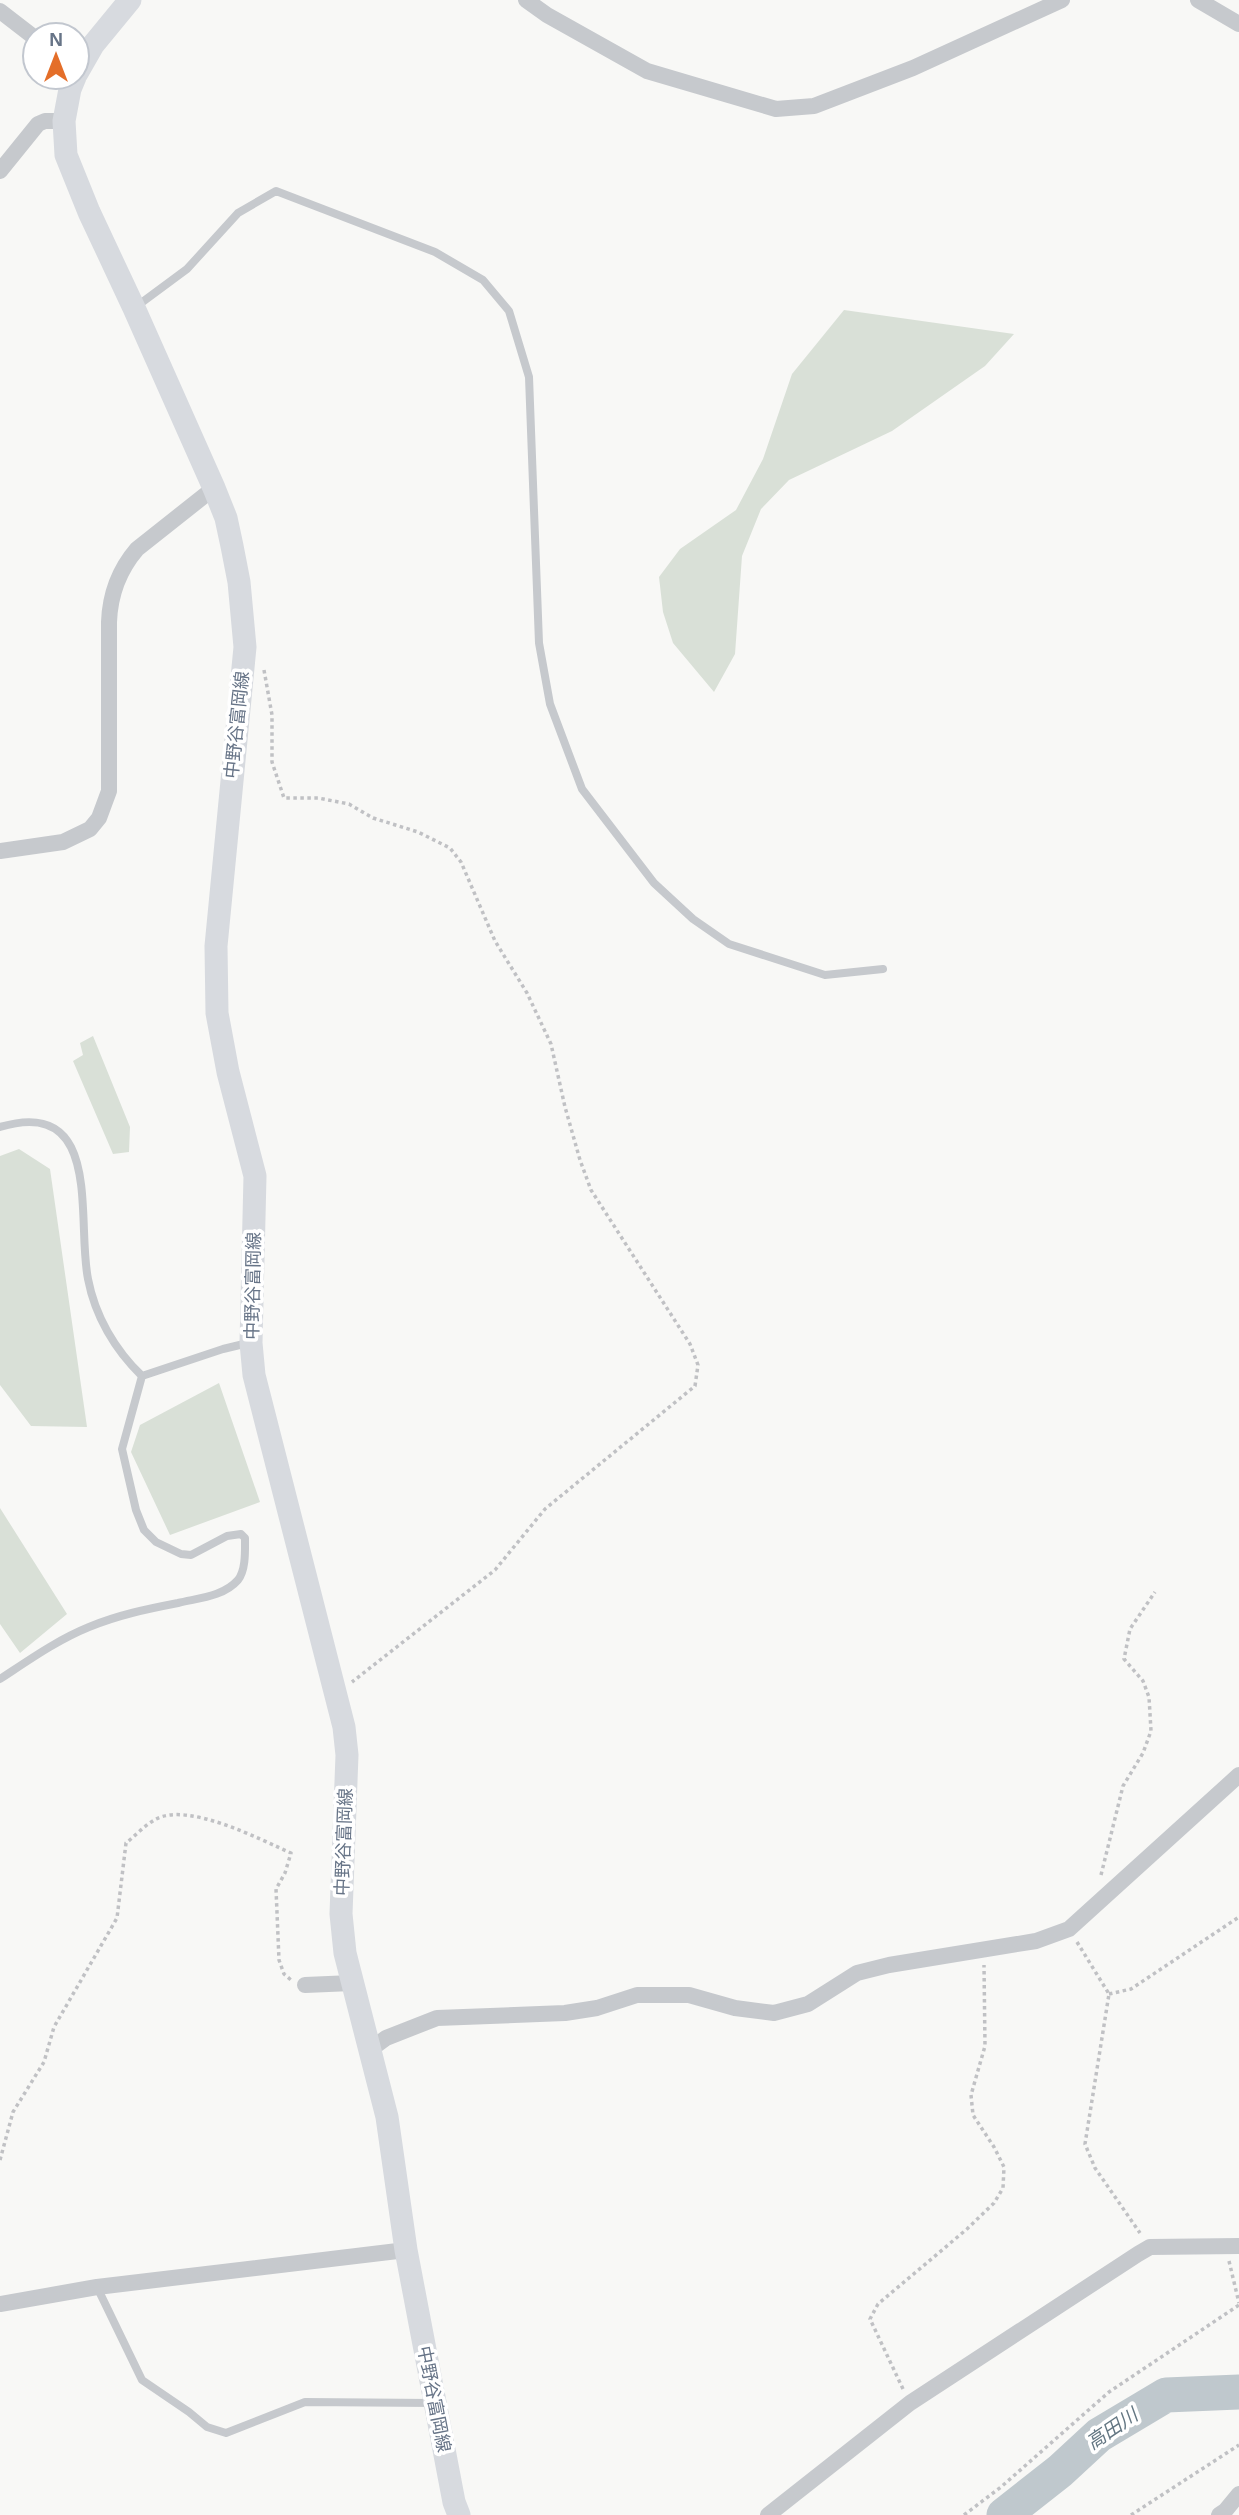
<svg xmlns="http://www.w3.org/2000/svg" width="1239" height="2515" viewBox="0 0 1239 2515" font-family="Helvetica,'Noto Sans JP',sans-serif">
<rect width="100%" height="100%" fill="#f8f8f6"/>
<!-- green -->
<path fill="#d9e0d7" d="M844,310L1014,334L985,366L892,431L789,480L761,509L742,556L735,654L714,692L673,643L663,612L659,577L680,549L736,510L763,459L792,374Z
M93,1036L130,1127L129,1152L113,1154L73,1061L83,1055L80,1043Z
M19,1149L50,1169L87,1427L31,1426L0,1385V1156Z
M219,1383L260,1502L170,1535L131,1452L140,1425Z
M0,1508L67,1614L20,1653L0,1624Z"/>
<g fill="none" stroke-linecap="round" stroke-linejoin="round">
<!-- river -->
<path stroke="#bfc8cd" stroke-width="35" d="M1004,2515L1060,2471L1099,2435L1166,2395L1239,2392"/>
<!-- path -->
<path stroke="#c0c1c4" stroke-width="3.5" stroke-dasharray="3.5 3.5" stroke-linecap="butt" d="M264,670L272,715V762L284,798H318L349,804L373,818L418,832L450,848L461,862L495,941L527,993L551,1044L565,1107L580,1160L591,1190L690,1344L698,1365L695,1386L545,1509L495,1570L352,1682
M1101,1875L1123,1786L1143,1753L1151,1731L1149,1697L1143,1681L1124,1659L1130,1629L1155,1592
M1077,1942L1109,1994L1085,2144L1095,2168L1140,2233
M1109,1994L1131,1989L1239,1917
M0,2160L13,2112L44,2062L54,2027L117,1918L126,1843C135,1836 145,1825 156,1819C189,1802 259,1839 291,1853L285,1873L276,1889L279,1960L284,1974L291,1980
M1229,2261L1239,2303
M903,2389L870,2319L878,2304L967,2229L994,2203L1003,2188L1004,2167L994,2147L973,2115L971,2095L985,2046L984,1965
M964,2515L1001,2487L1109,2392L1239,2305
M1131,2515L1239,2445"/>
<!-- service -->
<path stroke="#c6c9cd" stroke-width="8" d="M137,306L187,269L238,213L276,191L435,252L483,280L509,311L529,377L539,643L550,704L582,789L654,883L693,919L729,944L825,975L883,969
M0,1127C104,1096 76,1220 88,1279C95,1316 115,1350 142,1376
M142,1376L223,1349L248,1343
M0,1679C29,1660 57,1640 89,1627C118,1615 147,1609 178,1603C198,1598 223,1597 238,1580C246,1570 245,1551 245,1538L241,1534L227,1536L191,1555L181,1554L156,1542L144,1530L136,1510L122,1449L142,1376
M97,2287L142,2380L189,2412L207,2427L226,2433L305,2402L432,2403"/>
<!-- minor -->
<path stroke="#c6c9cd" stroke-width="16" d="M526,0L547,15L647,71L776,109L814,106L913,68L1062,0
M1198,0L1239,24
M0,11L35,38
M0,171L38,124L45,121H64
M0,851L63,842L90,829L99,818L109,791V622C110,595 119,570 137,549L214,488
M305,1985L352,1983
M371,2049L386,2038L437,2018L565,2013L597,2008L637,1995H689L735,2008L774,2013L808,2004L857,1973L889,1965L1036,1941L1069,1929L1239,1775
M0,2304L97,2287L406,2250
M768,2515L910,2403L1138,2254L1150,2247L1239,2246
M1219,2515L1225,2511L1239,2494"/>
<!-- secondary -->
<path stroke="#d7dadf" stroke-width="23" d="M77,73L93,45L130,0
M75,77L70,89L64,121L66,155L89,212L134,308L214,488L226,518L232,546L239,582L245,647L216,946L217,1013L228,1072L255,1176L251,1343L254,1375L344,1727L347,1755L341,1914L345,1953L387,2117L406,2250L454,2502L459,2515"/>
</g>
<g text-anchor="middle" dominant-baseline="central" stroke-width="7" stroke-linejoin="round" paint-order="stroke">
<!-- street labels -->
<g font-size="18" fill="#677487" stroke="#fff">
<text transform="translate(237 725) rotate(-84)">中野谷富岡線</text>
<text transform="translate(253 1286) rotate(-89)">中野谷富岡線</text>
<text transform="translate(344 1842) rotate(-88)">中野谷富岡線</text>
<text transform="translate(434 2399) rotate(79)">中野谷富岡線</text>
</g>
<!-- water labels -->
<g font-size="19" font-style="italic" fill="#637682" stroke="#fff">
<text transform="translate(1112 2429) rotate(-34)">高田川</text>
</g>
</g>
<!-- north arrow -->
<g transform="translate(56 56)"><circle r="33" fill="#ffffff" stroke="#c2c7cf" stroke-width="2"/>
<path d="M0-5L12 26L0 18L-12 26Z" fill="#e46e29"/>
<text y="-10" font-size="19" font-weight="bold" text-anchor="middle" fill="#677487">N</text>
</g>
</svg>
